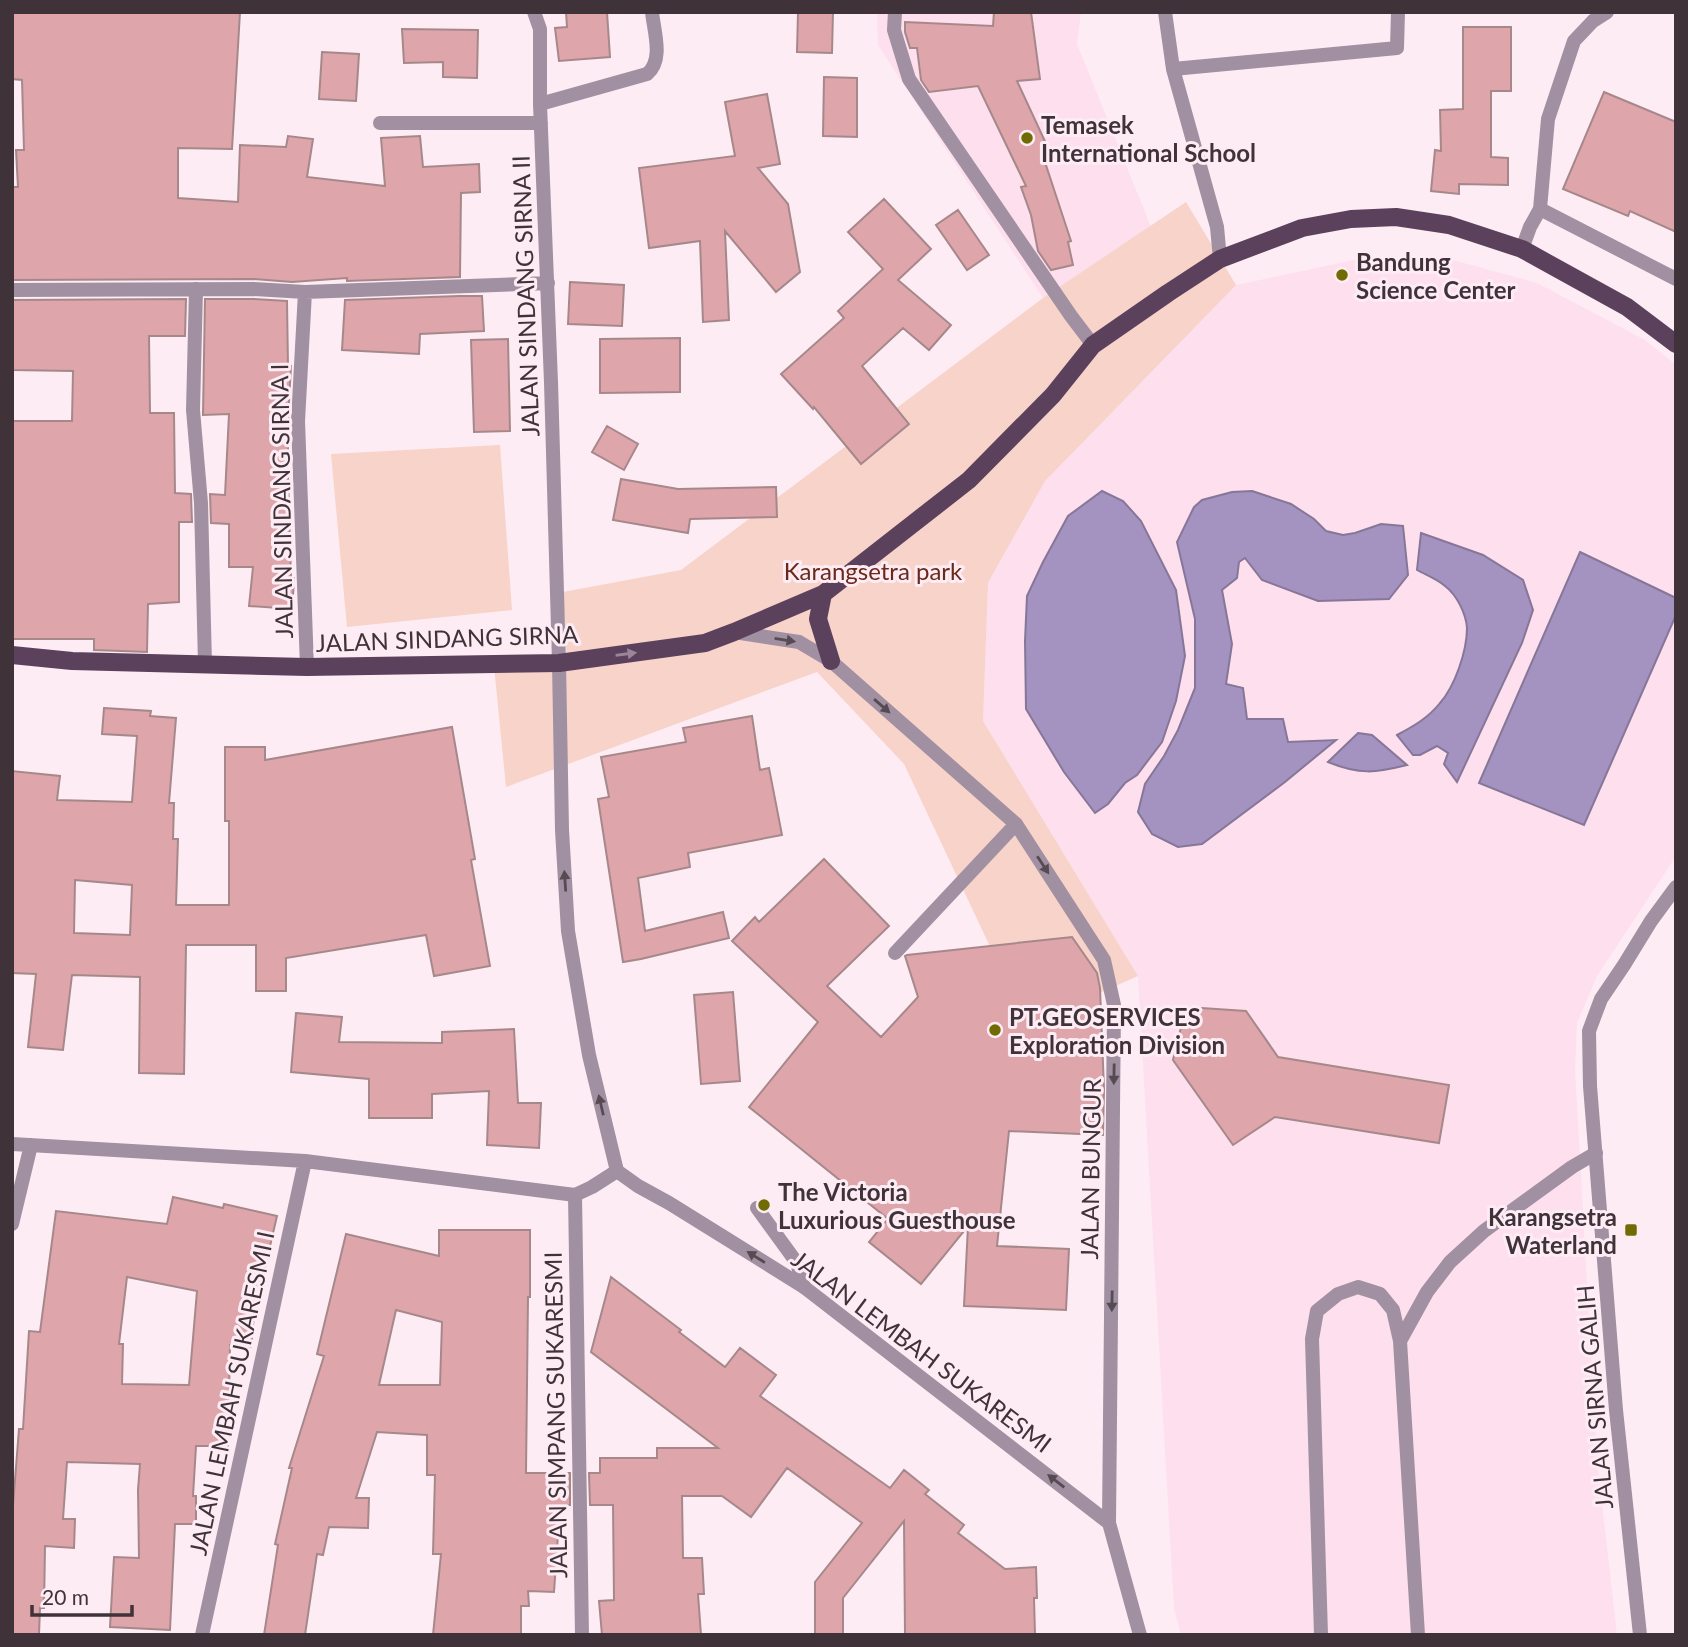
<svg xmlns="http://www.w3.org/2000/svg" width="1688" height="1647" viewBox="0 0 1688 1647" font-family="Lato,sans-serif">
<rect width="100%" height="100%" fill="#feecf4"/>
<!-- built -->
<path fill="#fddfed" d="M877,12H1081L1077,44L1153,232L1043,298L878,45Z
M1442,257L1537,283L1645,340L1676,365V856L1597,976L1577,1023L1575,1071L1597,1459L1617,1635H1181L1174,1608L1138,976L983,721L988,583L1045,481L1162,349L1236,285L1359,259Z"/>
<!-- green -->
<path fill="#f7d3ca" d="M1186,202L1236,285L1045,481L988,583L983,721L1138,976L1027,1025L904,764L817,672L506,787L494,666L567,664L563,592L681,570L1043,298Z
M500,445L512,610L347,627L331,454Z"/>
<!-- water -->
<path fill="#a493c1" stroke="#867698" stroke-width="2" d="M1102,491L1123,501L1141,521L1176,590L1185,656L1176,701L1162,742L1137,775L1125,783L1108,804L1095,813L1064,772L1026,709L1025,641L1027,596L1043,562L1068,516Z
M1252,491L1291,504L1314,519L1326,531L1343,535L1355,533L1381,524L1403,526L1408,575L1389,599L1318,601L1262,580L1245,558L1239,562L1237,578L1222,590L1232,644L1226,684L1243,688L1247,719H1283L1288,742L1336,740L1285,782L1202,844L1178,847L1152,834L1138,812L1145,784L1164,756L1178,730L1195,688V619L1177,542L1194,507L1202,500L1232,492Z
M1421,533L1483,555L1523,580L1533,610L1522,643L1457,782L1444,764L1448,753L1437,746L1420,755H1413L1397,735C1414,726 1428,718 1440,703C1455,686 1467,651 1467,628C1466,614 1457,595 1445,586C1437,579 1426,575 1417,570Z
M1580,552L1676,598V615L1584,825L1479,783Z
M1358,733L1372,735L1407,765C1375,773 1360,775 1328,762Z"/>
<!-- building -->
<path fill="#dea5ab" stroke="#a6888b" stroke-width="2" fill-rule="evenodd" d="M12,12H240L232,149L178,148V198L238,202L240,145L286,147L288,136L313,139L307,177L385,186L381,138L420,136L423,167L479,164L480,192L461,193L460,277L347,281V278L292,282L254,279L12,280V187H18L16,150H24L22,80L12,79Z
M566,12H607L610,57L559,61L555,28L567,27Z
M798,12H833L832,53L797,52Z
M994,12H1031L1040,79L1017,81L1049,150L1042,153L1071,241L1068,242L1073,265L1051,270L1038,251L1031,215L1021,187L1026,186L978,86L929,92L921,80L917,48H910L905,32V22L993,26Z
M1463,27H1511V91H1491V157L1508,158V185L1459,184V194L1431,191L1435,150L1441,151L1440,110L1463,109Z
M402,29L478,30L477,78L443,77V62L404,63Z
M322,52L359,54L356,101L319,99Z
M824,77L857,78V137L823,136Z
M1604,92L1676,122V232L1630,211L1628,216L1563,189Z
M767,94L780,164L758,168L788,204L800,272L776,292L725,231L729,320L703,322L700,241L649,248L639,168L735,156L725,102Z
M884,199L931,249L898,280L951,325L929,350L903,328L862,366L909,424L861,464L814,407L813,409L781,374L844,318L838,311L883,269L848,232Z
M958,210L989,255L967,270L936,225Z
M570,282L624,285L622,326L568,324Z
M459,296H482L484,331L420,334L419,354L342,350L345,300Z
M186,299L185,336H149L150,413H174L175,493L191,494L192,522H179V602L148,604L147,652L94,650V639H12V421H72L73,371L12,370V300Z
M205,299H254L287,301L288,366H291L288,420V476L291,578H294V581L292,609L249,606L253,567H229V524L211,523L210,494L225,495L229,414L203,415Z
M680,338V392L600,393V339Z
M508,339L510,431L474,432L471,340Z
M607,426L638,444L624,470L592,452Z
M621,479L678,489L776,487L777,517L690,519L688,533L613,520Z
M104,708L151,711L150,716L176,718L169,803H174L173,839H178L176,905H229V821H225V747H265V760L452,727L475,859L471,860L490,966L434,976L426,935L286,958V991H256V945H186L184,1074L139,1073L140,977L72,975L63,1050L28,1047L36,974L12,973V771L60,776L57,800L132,802L137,736L102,734ZM75,880L132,885L130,935L74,933Z
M752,716L760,770L769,768L782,835L688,853L690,867L638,878L645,931L723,912L729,938L641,959L623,962L598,799L609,797L601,757L686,742L683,728Z
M824,859L889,926L827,986L881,1037L918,997L905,956L907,955L1072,937L1097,973L1100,988L1104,1089L1103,1135L1009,1131L997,1246L1069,1249L1066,1310L964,1306L968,1226L921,1284L869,1242L888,1219L749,1107L818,1022L732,941L755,917L759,922Z
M733,992L740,1081L701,1084L694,995Z
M1186,1007L1246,1011L1278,1057L1449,1085L1439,1143L1275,1117L1233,1145L1173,1060Z
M296,1013L342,1017L339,1042L442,1043V1032L514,1029L518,1103H541L539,1148L487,1145L489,1091L432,1094V1118H369V1079L291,1072Z
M173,1197L223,1208L224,1204L277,1216L254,1315L251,1347L230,1345L228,1446H196L193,1496H196V1524H175L170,1630L110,1627L114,1557L139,1558L138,1490L140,1464L67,1462L63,1519H75L74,1548L45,1546L44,1608H40L39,1635H12V1518L19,1429H23L29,1331L40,1332L56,1211L167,1224ZM127,1277L197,1291L189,1385L122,1384L123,1344H119Z
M439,1230H530V1297H528L526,1473H570V1505L560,1506L554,1592L528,1591L529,1606H521V1635H433L441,1554H433L435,1475H427V1435L377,1432L356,1498H369L368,1528L329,1527L323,1555L317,1554L305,1635H264L278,1545L275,1544L292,1468H289L324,1356L317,1354L346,1234L439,1256ZM396,1310L442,1322L440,1385H379Z
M611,1277L681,1330L679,1332L725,1367L740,1348L776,1375L760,1396L890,1488L904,1470L929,1490L925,1494L964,1525L958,1533L1005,1569L1036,1567L1037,1598H1034L1035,1635H905L904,1521L843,1598V1635H815V1582L862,1523L787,1468L751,1517L722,1496H682L683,1558H702L704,1594H698L701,1635H602L599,1601L614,1600L613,1505H590L589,1473H600V1458H657V1448H718L591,1352Z"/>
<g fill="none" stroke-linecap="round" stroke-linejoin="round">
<!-- service -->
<path stroke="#a090a1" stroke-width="14" d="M895,12L894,30L909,79L1071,316L1093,345
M1165,12L1173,69L1217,227L1220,259
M1173,69L1397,48L1398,12
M1540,209L1676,279
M1522,249L1530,227L1540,209L1548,119L1574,41L1593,21L1607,12
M895,953L1016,824
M757,1208L797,1263L804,1287
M1400,1341L1427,1292L1450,1262L1484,1231L1572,1167L1596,1153
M1321,1635L1312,1339L1317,1311L1338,1294L1358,1287L1380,1294L1393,1310L1400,1341L1418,1635"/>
<!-- minor -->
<path stroke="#a090a1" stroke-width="14" d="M534,12L540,29V104
M380,123H541
M196,289L193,410L201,503L205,664
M12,290L254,289L305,292L548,283
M305,292L298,421L307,667
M559,663L551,382L540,104L647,74C664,60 654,32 652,12
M12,1144L305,1161L575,1195L592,1187L617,1171
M575,1195L582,1635
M12,1224L31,1145
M202,1635L305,1161
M1640,1635L1616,1410L1590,1086L1589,1031L1601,999L1624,965L1651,921L1676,887"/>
<!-- tertiary -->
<path stroke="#a090a1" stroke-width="14" d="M734,632L799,642L831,661L1016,824L1104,960L1114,1005L1109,1523L1140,1635
M559,663L562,830L568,931L589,1055L617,1171L638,1186L669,1203L804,1287L1109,1523"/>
<!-- primary -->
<path stroke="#5c415d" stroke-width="18" d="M823,594L818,619L831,661
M12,655L72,661L307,667L559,663L705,643L734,632L823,594L969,480L1053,395L1093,345L1168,293L1220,259L1302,228L1351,219L1396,217L1449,225L1522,249L1627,307L1676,344"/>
</g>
<!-- one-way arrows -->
<defs><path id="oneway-solid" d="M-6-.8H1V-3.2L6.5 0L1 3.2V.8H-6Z" transform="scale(1.75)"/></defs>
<g fill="#574a53">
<use href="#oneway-solid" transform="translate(785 640) rotate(9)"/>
<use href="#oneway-solid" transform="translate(882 706) rotate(41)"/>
<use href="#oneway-solid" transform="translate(1043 865) rotate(57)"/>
<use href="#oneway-solid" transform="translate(565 881) rotate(-94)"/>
<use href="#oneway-solid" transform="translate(1114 1074) rotate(91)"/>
<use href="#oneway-solid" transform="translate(601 1105) rotate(-103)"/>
<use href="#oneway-solid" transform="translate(756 1257) rotate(-148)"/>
<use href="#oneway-solid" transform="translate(1112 1301) rotate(91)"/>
<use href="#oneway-solid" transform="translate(1056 1481) rotate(-142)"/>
</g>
<use fill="#9d8599" href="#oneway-solid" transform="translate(626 654) rotate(-8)"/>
<!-- markers -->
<g fill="#716b05" stroke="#feecf4" stroke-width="2.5">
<circle cx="1027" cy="138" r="7"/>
<circle cx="1342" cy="275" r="7"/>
<circle cx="995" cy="1030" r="7"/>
<circle cx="764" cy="1205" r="7"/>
<rect x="1624" y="1223" width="14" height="14" rx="3.5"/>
</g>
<g text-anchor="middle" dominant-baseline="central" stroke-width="6" stroke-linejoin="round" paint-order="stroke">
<!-- poi labels -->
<g font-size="24" font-weight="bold" fill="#3f3339" stroke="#feecf4" text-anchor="start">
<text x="1041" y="124">Temasek<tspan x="1041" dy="28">International School</tspan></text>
<text x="1356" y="261">Bandung<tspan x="1356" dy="28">Science Center</tspan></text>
<text x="1009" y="1016">PT.GEOSERVICES<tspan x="1009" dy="28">Exploration Division</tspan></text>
<text x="778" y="1191">The Victoria<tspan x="778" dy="28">Luxurious Guesthouse</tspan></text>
<text x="1617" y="1216" text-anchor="end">Karangsetra<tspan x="1617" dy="28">Waterland</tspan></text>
</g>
<!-- street labels -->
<g font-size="24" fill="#3f3339" stroke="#feecf4">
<text transform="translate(525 296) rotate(-92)">JALAN SINDANG SIRNA II</text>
<text transform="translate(281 501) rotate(-91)">JALAN SINDANG SIRNA I</text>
<text transform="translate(447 638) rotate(-2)">JALAN SINDANG SIRNA</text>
<text transform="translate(1090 1169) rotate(-89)">JALAN BUNGUR</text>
<text transform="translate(922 1351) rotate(37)">JALAN LEMBAH SUKARESMI</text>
<text transform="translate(231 1393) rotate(-78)">JALAN LEMBAH SUKARESMI I</text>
<text transform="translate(1594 1397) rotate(-95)">JALAN SIRNA GALIH</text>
<text transform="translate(555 1415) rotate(-91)">JALAN SIMPANG SUKARESMI</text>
</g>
<!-- park labels -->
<g font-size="24" fill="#6b2919" stroke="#feecf4">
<text x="873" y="570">Karangsetra park</text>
</g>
</g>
<!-- border -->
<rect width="1688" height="1647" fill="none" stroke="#3f3339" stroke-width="28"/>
<!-- scale -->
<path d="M32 1605v10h100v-10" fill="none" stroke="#3f3339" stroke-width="3.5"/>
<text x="42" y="1605" font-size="21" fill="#3f3339" stroke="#feecf4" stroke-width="5" paint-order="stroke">20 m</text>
</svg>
